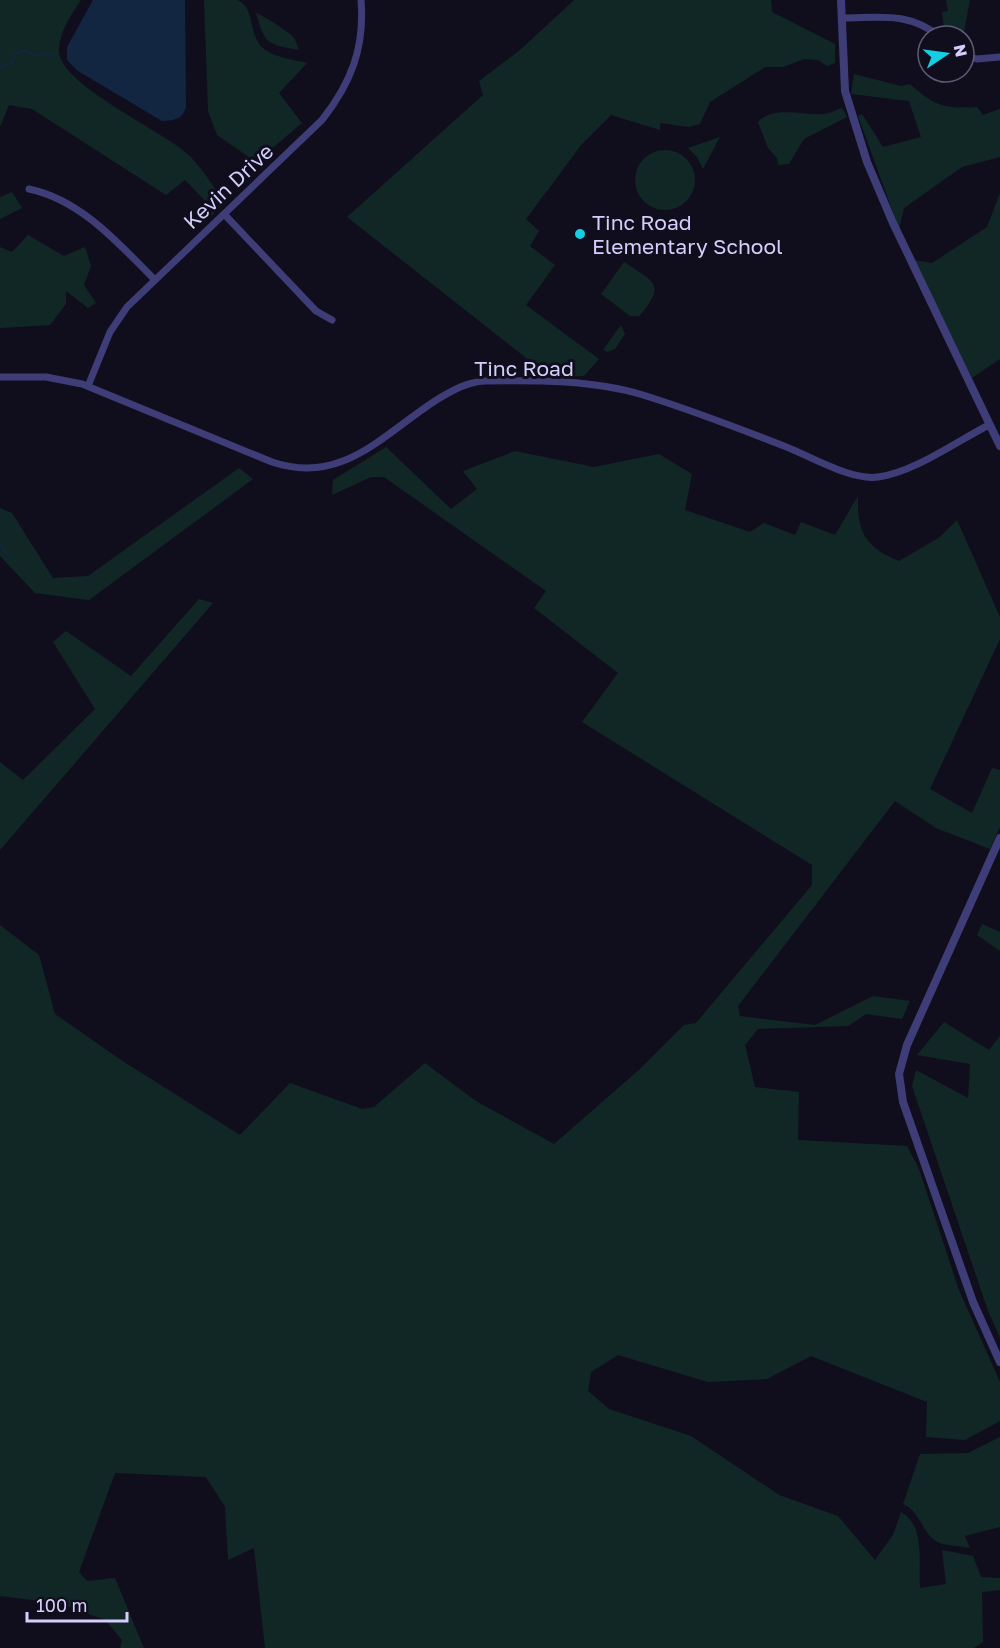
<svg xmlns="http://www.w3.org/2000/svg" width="1000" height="1648" viewBox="0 0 1000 1648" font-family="'Golos Text',sans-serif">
<rect width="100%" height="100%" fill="#100e1d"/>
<!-- green -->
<path fill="#112726" d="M0,0H81C71,15 60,30 59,50C57,83 161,130 185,152C201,165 213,187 225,203L203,224L197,218L210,206L185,180L166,195L32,109L9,105L0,127Z
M204,0C213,0 228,0 237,0C256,7 248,36 263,48C274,58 293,59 307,63L279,93L302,123L256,162L217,135L208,111Z
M574,0H771L772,12L835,44V63L827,66L818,60L804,59L783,67H765L710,102L700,124L689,127L660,123V130L611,115L582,144L526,219L539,231L530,246L555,265L526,305L599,359L584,376H549L347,217L483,95L479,81L520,50Z
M946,0H970L964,32L944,28L942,12L948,11Z
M256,13C263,15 289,32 293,37C296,40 297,46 299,50C267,44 265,45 256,13Z
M854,74L901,86L910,84C934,106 945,109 977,107L983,115L1000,109V157L962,167L904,208L899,229L858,116L862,114L883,147L921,137L909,101L851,94Z
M842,108L847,117L804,139L789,164L778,165L777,158L768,148L758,122C773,105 803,116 823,114C829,114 836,110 842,108Z
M720,137L703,169L697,157L688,148Z
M635 180a30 30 0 1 1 60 0a30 30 0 1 1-60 0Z
M12,192L22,208L0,219V197Z
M1000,193V359L972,378L914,260L932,263L987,227Z
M28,235L64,256L85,247L91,266L84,285L96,303L88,308L66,291V304L50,325L0,328V247L12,252Z
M624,262C654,282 667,284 639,316H630L601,294Z
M621,325L625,334L615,349L608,352L603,350Z
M386,447L451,509L477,489L463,471L515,451L594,467L659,454L692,474L685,510L750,532L764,523L795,535L801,522L835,535L858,496C857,532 865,547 899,561L940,537L957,520L1000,617V639L930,789L972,813L992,768L1000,770V827L990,849L936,828L895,801L738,1006L740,1016L815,1025L873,996L910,1001L902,1019L866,1014L848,1026L758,1029L745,1045L755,1087L799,1092L798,1140L907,1146L919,1169L959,1290L1000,1382V1421L965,1440L926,1437L927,1402L811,1356L767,1379L708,1382L618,1355L591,1372L588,1391L609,1409L691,1436L779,1495L838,1516L875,1560L893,1535L901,1512C926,1526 918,1563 920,1588L946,1584L942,1550L973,1556L981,1577L1000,1578V1590L982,1592L983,1642L974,1648H265L254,1548L228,1560L225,1507L206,1477L115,1473L79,1572L87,1581L115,1578L144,1648H120L122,1640L105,1620L58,1603L0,1596V925L39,955L55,1014L121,1060L240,1135L290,1083L362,1109L374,1107L425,1063L476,1101L554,1144L640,1069L684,1025L696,1023L812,885V865L582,722L618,673L534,608L546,591L384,477H371L332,495L333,480Z
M239,468L253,479L89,600L35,593L0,556V508L12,513L53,578L88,576Z
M199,599L213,603L0,850V762L23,780L95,709L53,642L66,631L131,676Z
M982,924L1000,932V951L977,935Z
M944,1022L989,1050L1000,1036V1338L988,1311L912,1086L916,1070L968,1098L970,1064L917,1055Z
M1000,1437V1527L965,1536L970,1548C961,1546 949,1546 940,1543C922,1536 921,1511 903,1504L920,1454L968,1453Z"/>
<!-- water -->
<path fill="#122642" d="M93,0H185L186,107C182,120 175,120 162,121L78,71L67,60V47Z"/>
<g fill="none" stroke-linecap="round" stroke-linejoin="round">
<!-- stream -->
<path stroke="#122642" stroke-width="2" d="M0,68L12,63L16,53L26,50L34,55L52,54
M0,543L8,556"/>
<!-- minor -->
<path stroke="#3f3d78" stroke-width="7" d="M842,18C879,18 907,11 939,36
M964,55L977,59L1000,57
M29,189C81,200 118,243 154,279
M224,214L316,311L332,320
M0,377H46L82,384L272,462C343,486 384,433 438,399C453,390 467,382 485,381C536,380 594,380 643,395C691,410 738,428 784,446C810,456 851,481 878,477C913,473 957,441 989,425
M88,386L110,332L127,307L322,120C351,83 365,48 361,0"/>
<!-- tertiary -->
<path stroke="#3f3d78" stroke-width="8" d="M841,0L845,91L867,162L893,223L1000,446
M1000,838L907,1045L899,1074L903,1102L973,1302L1000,1362"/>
</g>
<!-- markers -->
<circle fill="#14cee1" stroke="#100e1d" stroke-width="2" cx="580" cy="234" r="6"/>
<g text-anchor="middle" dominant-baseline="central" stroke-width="6" stroke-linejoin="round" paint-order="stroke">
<!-- street labels -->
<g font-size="21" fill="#d3cefb" stroke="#100e1d">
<text transform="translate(228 186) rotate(-43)">Kevin Drive</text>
<text x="524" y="368">Tinc Road</text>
</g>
<!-- poi labels -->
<g font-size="21" fill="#d3cefb" stroke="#100e1d" text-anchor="start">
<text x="592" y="222">Tinc Road<tspan x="592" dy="24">Elementary School</tspan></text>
</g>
</g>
<!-- north arrow -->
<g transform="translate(946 54) rotate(77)"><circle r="28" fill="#100e1d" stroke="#5e5b76" stroke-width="1.5"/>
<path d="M0-4.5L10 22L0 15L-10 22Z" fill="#14cee1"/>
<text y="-9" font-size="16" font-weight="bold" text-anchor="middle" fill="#d3cefb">N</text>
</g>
<!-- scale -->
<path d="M27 1612v9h100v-9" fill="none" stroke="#d3cefb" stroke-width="3"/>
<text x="36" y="1612" font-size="18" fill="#d3cefb" stroke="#100e1d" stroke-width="4.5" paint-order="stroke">100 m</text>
</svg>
